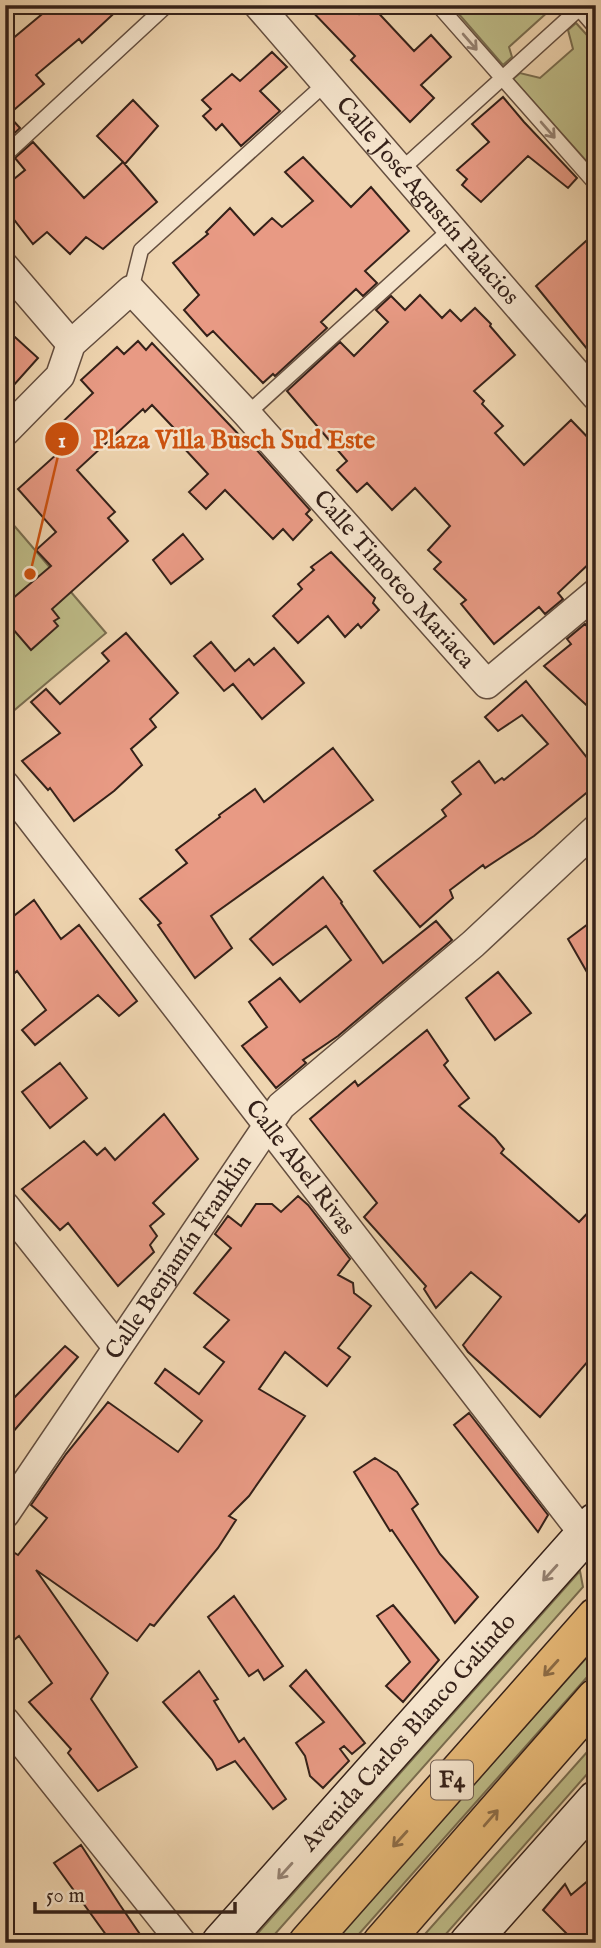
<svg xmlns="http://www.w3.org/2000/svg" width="601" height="1948" viewBox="0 0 601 1948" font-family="'IM FELL English',serif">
<rect width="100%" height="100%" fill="#efd5b0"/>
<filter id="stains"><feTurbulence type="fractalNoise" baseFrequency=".00286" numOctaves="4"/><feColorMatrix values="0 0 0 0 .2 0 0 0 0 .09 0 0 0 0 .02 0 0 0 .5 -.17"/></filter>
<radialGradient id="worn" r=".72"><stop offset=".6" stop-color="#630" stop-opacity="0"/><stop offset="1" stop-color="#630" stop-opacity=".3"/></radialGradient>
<!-- green -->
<path fill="#bebc88" stroke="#7a6e50" stroke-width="2" d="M451,5H566L567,6L558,14L550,10L509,47L512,57L503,65Z
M576,23L596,45V172L513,79L520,73L540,78L573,49L568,30Z
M5,515L106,633L5,718Z
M580,1571L583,1587L267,1943H249Z
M596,1647V1667L351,1943H332Z
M596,1742V1764L438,1943H417Z"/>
<!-- building -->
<path fill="#e89a84" stroke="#352119" stroke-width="2" d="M53,5H123L82,43L79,39L36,75L44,84L8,115L20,128L5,142V45Z
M306,5H350L359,14L367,5H371L414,51L431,35L451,57L421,85L434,98L410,122L351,60L355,56Z
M272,52L287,67L260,91L280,111L241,146L222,124L216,130L203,116L211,109L202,100L232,74L240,81Z
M503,97L524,122L577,178L568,188L528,156L481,202L462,185L467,179L457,170L489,142L472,124Z
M133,100L158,126L125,164L97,136Z
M33,142L84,198L123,162L157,202L103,249L86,237L70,254L47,232L33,244L5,208V194L8,191L9,183L25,170L15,158Z
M303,157L351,207L371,187L409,231L365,271L377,283L363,296L356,289L321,322L327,328L275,376L273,374L263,383L213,331L207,336L184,310L199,295L173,263L208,234L206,232L230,208L254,235L272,218L282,227L313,201L285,172Z
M596,232V360L536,286Z
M420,295L442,318L450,310L461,321L475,308L491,324L490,326L515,355L474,391L484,401L482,404L503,426L495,433L524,465L571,420L596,446V557L558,593L563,599L545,614L539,607L494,644L461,604L466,600L434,569L441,562L428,550L450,526L415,488L392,510L367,483L357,492L337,470L347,461L287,391L340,342L354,356L388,322L376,310L391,296L405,310Z
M5,328L38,358L5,395Z
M138,341L146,350L152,343L243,439L245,437L310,510L306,514L312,520L293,540L283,529L273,539L225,490L206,509L189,492L208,474L183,447L188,443L152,405L145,412L143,409L77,470L115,512L108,518L128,541L52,609L59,618L54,621L58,626L31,650L5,620V605L51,566L36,550L56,532L18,489L67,445L54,430L93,393L81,380L117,347L124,354Z
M183,534L203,559L171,584L153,560Z
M331,552L375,598L373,603L379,610L361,628L358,624L345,637L328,616L298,643L273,616L302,589L298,584L314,570L311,567Z
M585,624L596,636V714L544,666L571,644L567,639Z
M126,633L178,693L150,719L156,727L131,749L142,765L114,791L74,821L50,788L48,790L22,761L60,733L31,702L46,689L60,704L109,661L102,653Z
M211,642L235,671L249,659L254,665L274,648L304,683L262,719L233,684L224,691L194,656Z
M526,681L596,769V785L534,836L485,868L483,865L450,890L453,898L420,927L374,871L446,816L442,810L461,794L452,782L479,761L495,783L502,778L504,780L548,744L522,715L498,731L485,717Z
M333,748L373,800L211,916L232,948L195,978L158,925L161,923L140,899L187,863L176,850L220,817L219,815L255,789L264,802Z
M323,877L342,902L341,903L383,963L436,921L452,940L338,1036L303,1060L306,1063L276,1088L242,1046L267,1027L249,1002L280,978L300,1002L351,960L326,926L273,965L250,939Z
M34,900L61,939L79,925L137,1001L119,1016L98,995L35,1045L22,1030L46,1010L17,971L5,982V923Z
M596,918V988L568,939Z
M498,972L531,1013L495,1040L466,998Z
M427,1030L448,1061L444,1065L469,1098L459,1106L495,1138L504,1149L501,1153L579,1222L596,1204V1352L540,1417L468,1352L463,1345L501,1297L471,1272L436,1308L424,1289L426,1286L364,1217L377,1203L310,1119L355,1081L358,1086Z
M60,1063L87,1098L50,1128L22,1092Z
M164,1114L198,1159L153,1203L164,1214L150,1226L157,1236L150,1245L154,1252L118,1286L68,1223L60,1230L22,1189L84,1141L97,1155L105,1148L115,1160Z
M298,1196L308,1205L350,1259L338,1275L353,1283L354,1293L371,1306L338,1348L350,1357L327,1386L285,1352L259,1389L305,1416L249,1496L229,1516L236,1520L218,1548L154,1626L150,1624L137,1641L36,1570L108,1673L91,1699L137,1767L98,1791L68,1753L71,1749L29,1702L52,1683L19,1636L5,1647V1547L18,1555L47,1518L31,1505L66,1454L108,1402L178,1452L202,1421L155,1383L165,1369L199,1394L224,1362L204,1347L229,1320L194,1293L231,1248L215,1234L228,1216L241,1226L256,1204H272L281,1212Z
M65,1346L78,1357L5,1441V1407Z
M469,1413L548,1515L538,1532L454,1425Z
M375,1458L397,1472L418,1504L412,1509L440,1554L478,1597L455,1623L392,1530L390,1531L354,1472Z
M234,1596L283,1666L264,1680L258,1670L249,1676L208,1617Z
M393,1605L439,1660L403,1702L386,1686L410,1662L377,1616Z
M306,1670L365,1743L352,1754L344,1746L340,1749L349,1761L323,1788L310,1776L305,1756L296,1743L324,1722L290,1686Z
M199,1671L218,1699L214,1701L239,1742L244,1738L286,1799L273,1809L235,1761L217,1770L212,1760L163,1702Z
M81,1845L120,1905L146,1943H112L54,1863Z
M596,1874V1943H576L543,1910L565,1884L571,1895Z"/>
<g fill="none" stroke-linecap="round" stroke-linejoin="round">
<defs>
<path id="lane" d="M438,5L596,184
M576,5L596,28
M5,155L167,5
M402,169L583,5
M131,290L141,250L326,83
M247,414L451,229"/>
<g id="street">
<path id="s1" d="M258,5L596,396"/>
<path d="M5,267L71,344"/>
<path id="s2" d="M5,432L60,376L71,344L131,290L247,414L487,684L596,593"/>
<path id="s3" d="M5,785L596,1550"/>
<path d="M5,1206L117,1347"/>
<path id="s4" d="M5,1514L281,1106L473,944L596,829"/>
<path d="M5,1721L182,1943"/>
</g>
<g id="secondary">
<path id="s5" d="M221,1943L596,1522"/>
<path d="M469,1943L596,1800"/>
</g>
<path id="highway" d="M308,1943L596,1617
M382,1943L596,1698"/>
</defs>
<!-- lane casing -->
<use href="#lane" stroke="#644e3f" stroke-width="17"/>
<!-- street casing -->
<use href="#street" stroke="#644e3f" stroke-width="31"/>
<!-- secondary casing -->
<use href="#secondary" stroke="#352119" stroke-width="41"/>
<!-- highway casing -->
<use href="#highway" stroke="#352119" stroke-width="41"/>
<!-- lane -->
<use href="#lane" stroke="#f5e4cc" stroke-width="14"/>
<!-- street -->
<use href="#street" stroke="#f5e4cc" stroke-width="28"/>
<!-- secondary -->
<use href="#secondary" stroke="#f5e4cc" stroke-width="38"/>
<!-- highway -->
<use href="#highway" stroke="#e8ba78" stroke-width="38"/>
</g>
<!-- one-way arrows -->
<defs><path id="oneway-shaft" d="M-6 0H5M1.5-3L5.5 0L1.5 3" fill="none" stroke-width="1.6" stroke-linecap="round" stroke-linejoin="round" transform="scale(1.75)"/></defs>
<g stroke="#958272">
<use href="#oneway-shaft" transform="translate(470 42) rotate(49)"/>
<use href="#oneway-shaft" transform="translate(548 130) rotate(49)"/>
<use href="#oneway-shaft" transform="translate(550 1573) rotate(132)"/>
<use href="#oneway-shaft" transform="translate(285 1871) rotate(132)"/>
</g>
<g stroke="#8e6e48">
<use href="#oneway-shaft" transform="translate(551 1668) rotate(132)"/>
<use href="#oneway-shaft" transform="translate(491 1818) rotate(-49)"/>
<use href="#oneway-shaft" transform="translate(400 1839) rotate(132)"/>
</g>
<g text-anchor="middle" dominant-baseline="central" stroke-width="5" stroke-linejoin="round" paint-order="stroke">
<!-- shield labels -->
<rect fill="#f5e4cc" stroke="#6f5c4f" stroke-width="2" x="431" y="1760.5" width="42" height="39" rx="5"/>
<g font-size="23" font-weight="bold" fill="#352119">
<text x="452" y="1780">F4</text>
</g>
<!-- street labels -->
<g font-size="24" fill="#352119" stroke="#f5e4cc">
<text stroke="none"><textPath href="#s1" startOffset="259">Calle José Agustín Palacios</textPath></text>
<text stroke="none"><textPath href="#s2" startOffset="584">Calle Timoteo Mariaca</textPath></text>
<text stroke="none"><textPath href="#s3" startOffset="483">Calle Abel Rivas</textPath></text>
<text stroke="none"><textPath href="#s4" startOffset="310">Calle Benjamín Franklin</textPath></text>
<text stroke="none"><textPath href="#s5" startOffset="282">Avenida Carlos Blanco Galindo</textPath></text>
</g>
</g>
<!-- callouts -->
<path fill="none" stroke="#cd510e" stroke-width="2.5" d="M30 574L62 439"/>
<g fill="#cd510e" stroke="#f5e4cc" stroke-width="2.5">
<circle cx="30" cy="574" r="7"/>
<circle cx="62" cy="439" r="18"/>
</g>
<g font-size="21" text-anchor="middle" font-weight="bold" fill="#fff">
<text x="62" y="447">1</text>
</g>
<g font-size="26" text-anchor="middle" font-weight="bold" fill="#cd510e" stroke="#f5e4cc" stroke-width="5" stroke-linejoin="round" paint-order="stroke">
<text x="234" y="448">Plaza Villa Busch Sud Este</text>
</g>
<!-- margin -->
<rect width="601" height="1948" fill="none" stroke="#efd5b0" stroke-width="28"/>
<rect x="7" y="7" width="587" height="1934" fill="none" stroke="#352119" stroke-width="3.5"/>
<rect x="14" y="14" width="573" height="1920" fill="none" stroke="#352119" stroke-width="2"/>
<!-- scale -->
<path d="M35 1902v10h200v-10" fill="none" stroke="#352119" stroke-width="3.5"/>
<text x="46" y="1902" font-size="21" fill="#352119" stroke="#f5e4cc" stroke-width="5" paint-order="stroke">50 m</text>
<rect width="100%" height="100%" filter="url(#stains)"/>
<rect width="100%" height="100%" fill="url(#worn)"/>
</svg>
